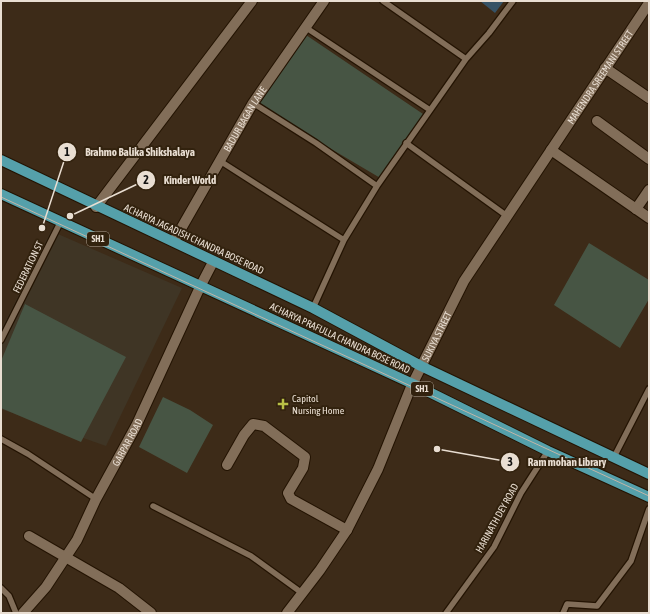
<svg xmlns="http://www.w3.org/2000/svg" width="650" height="614" viewBox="0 0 650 614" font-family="'Asap Condensed',sans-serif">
<rect width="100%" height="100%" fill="#3d2b18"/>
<!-- education -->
<path fill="#3f3525" d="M51,231L182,288L106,446L1,409V330Z"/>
<!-- green -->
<path fill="#475544" d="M306,35L426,116L382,179L253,103Z
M589,243L649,280V299L620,348L554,305Z
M25,304L126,357L81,442L1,408V361Z
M163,397L190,410L213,425L187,473L139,447Z"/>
<!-- water -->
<path fill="#365366" d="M480,1H504L495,13Z"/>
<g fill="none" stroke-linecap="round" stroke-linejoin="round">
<defs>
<path id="service" d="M383,1L466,59
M305,27L430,110
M253,103L316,143L377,186
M406,143L507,216
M220,161L344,240
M313,308L344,240L377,186L466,59L489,33L513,1
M1,340L60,223
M1,439L28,454L96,499
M614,457L649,389
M153,506L251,556L302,593
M1,588L9,596L16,613
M446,613L494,547L521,493L548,451
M563,613L567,604L597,606L631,561L649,509"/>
<g id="minor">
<path d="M605,68L649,98"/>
<path d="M597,121L649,159"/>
<path d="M551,150L649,218"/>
<path d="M636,209L649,190"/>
<path id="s1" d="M174,241L253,103L324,1"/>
<path d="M227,465L244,435L253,424L264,426L305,457L303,468L288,493L291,499L347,530"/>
<path d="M29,536L119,588L151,613"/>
</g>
<g id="tertiary">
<path d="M96,207L252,1"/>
<path id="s2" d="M23,613L46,587L77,540L96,499L136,426L200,287L213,262"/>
<path id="s3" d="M287,613L320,570L347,530L378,469L411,387L464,281L649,3"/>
</g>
<path id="primary" d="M1,160L313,308L421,366L649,474
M1,194L413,384L548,451L649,497"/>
</defs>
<!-- service casing -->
<use href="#service" stroke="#231302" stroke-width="8"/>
<!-- minor casing -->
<use href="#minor" stroke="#231302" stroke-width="12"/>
<!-- tertiary casing -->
<use href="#tertiary" stroke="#231302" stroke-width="12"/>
<!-- primary casing -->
<use href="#primary" stroke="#231302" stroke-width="12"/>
<!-- service -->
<use href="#service" stroke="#826e59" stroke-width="5.5"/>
<!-- minor -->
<use href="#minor" stroke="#826e59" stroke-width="10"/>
<!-- tertiary -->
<use href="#tertiary" stroke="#826e59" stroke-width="10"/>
<!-- primary -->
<use href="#primary" stroke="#55a0aa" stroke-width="10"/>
<!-- tram -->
<path stroke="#c2b6a8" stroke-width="1" d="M1,197L649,496"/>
</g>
<!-- markers -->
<path fill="#b9c046" stroke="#32220e" stroke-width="1.5" d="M281 398h4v4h4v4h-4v4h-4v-4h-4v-4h4z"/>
<g text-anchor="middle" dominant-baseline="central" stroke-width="4" stroke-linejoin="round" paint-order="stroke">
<!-- shield labels -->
<g fill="#32220e" stroke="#b2a697" stroke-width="1">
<rect x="87" y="232" width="22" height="14" rx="3"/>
<rect x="411" y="382" width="22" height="14" rx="3"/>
</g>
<g font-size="9" font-weight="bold" fill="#e9ded2">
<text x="98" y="239">SH1</text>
<text x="422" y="389">SH1</text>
</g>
<!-- street labels -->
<g font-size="10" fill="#e9ded2" stroke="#32220e">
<text stroke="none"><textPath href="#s3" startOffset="623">MAHENDRA SREEMANI STREET</textPath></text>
<text stroke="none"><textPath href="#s1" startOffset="141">BADUR BAGAN LANE</textPath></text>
<text transform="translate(194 239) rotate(25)">ACHARYA JAGADISH CHANDRA BOSE ROAD</text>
<text transform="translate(28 267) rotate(-64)">FEDERATION ST</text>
<text stroke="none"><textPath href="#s3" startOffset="316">SUKIYA STREET</textPath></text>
<text transform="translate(340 338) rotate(25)">ACHARYA PRAFULLA CHANDRA BOSE ROAD</text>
<text stroke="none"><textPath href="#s2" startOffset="201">GARPAR ROAD</textPath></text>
<text transform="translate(497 518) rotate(-61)">HARINATH DEY ROAD</text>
</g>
<!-- poi labels -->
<g font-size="10" fill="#e9ded2" stroke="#32220e" text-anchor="start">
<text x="292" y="398">Capitol<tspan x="292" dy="12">Nursing Home</tspan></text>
</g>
</g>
<!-- callouts -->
<path fill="none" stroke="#e9ded2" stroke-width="1.5" d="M42 228L67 152M70 216L146 180M437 449L510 462"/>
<g fill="#e9ded2" stroke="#32220e" stroke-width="1.5">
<circle cx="42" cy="228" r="4"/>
<circle cx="70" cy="216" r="4"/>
<circle cx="437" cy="449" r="4"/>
<circle cx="67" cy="152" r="10"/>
<circle cx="146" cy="180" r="10"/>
<circle cx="510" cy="462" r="10"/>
</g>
<g font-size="12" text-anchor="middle" font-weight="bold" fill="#111">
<text x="67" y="156">1</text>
<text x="146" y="184">2</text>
<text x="510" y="466">3</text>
</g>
<g font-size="11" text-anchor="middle" font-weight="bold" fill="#e9ded2" stroke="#32220e" stroke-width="4" stroke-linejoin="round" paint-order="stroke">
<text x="140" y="156">Brahmo Balika Shikshalaya</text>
<text x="190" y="184">Kinder World</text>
<text x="567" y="466">Ram mohan Library</text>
</g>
<!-- border -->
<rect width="650" height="614" fill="none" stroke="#e9ded2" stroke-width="4"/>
</svg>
